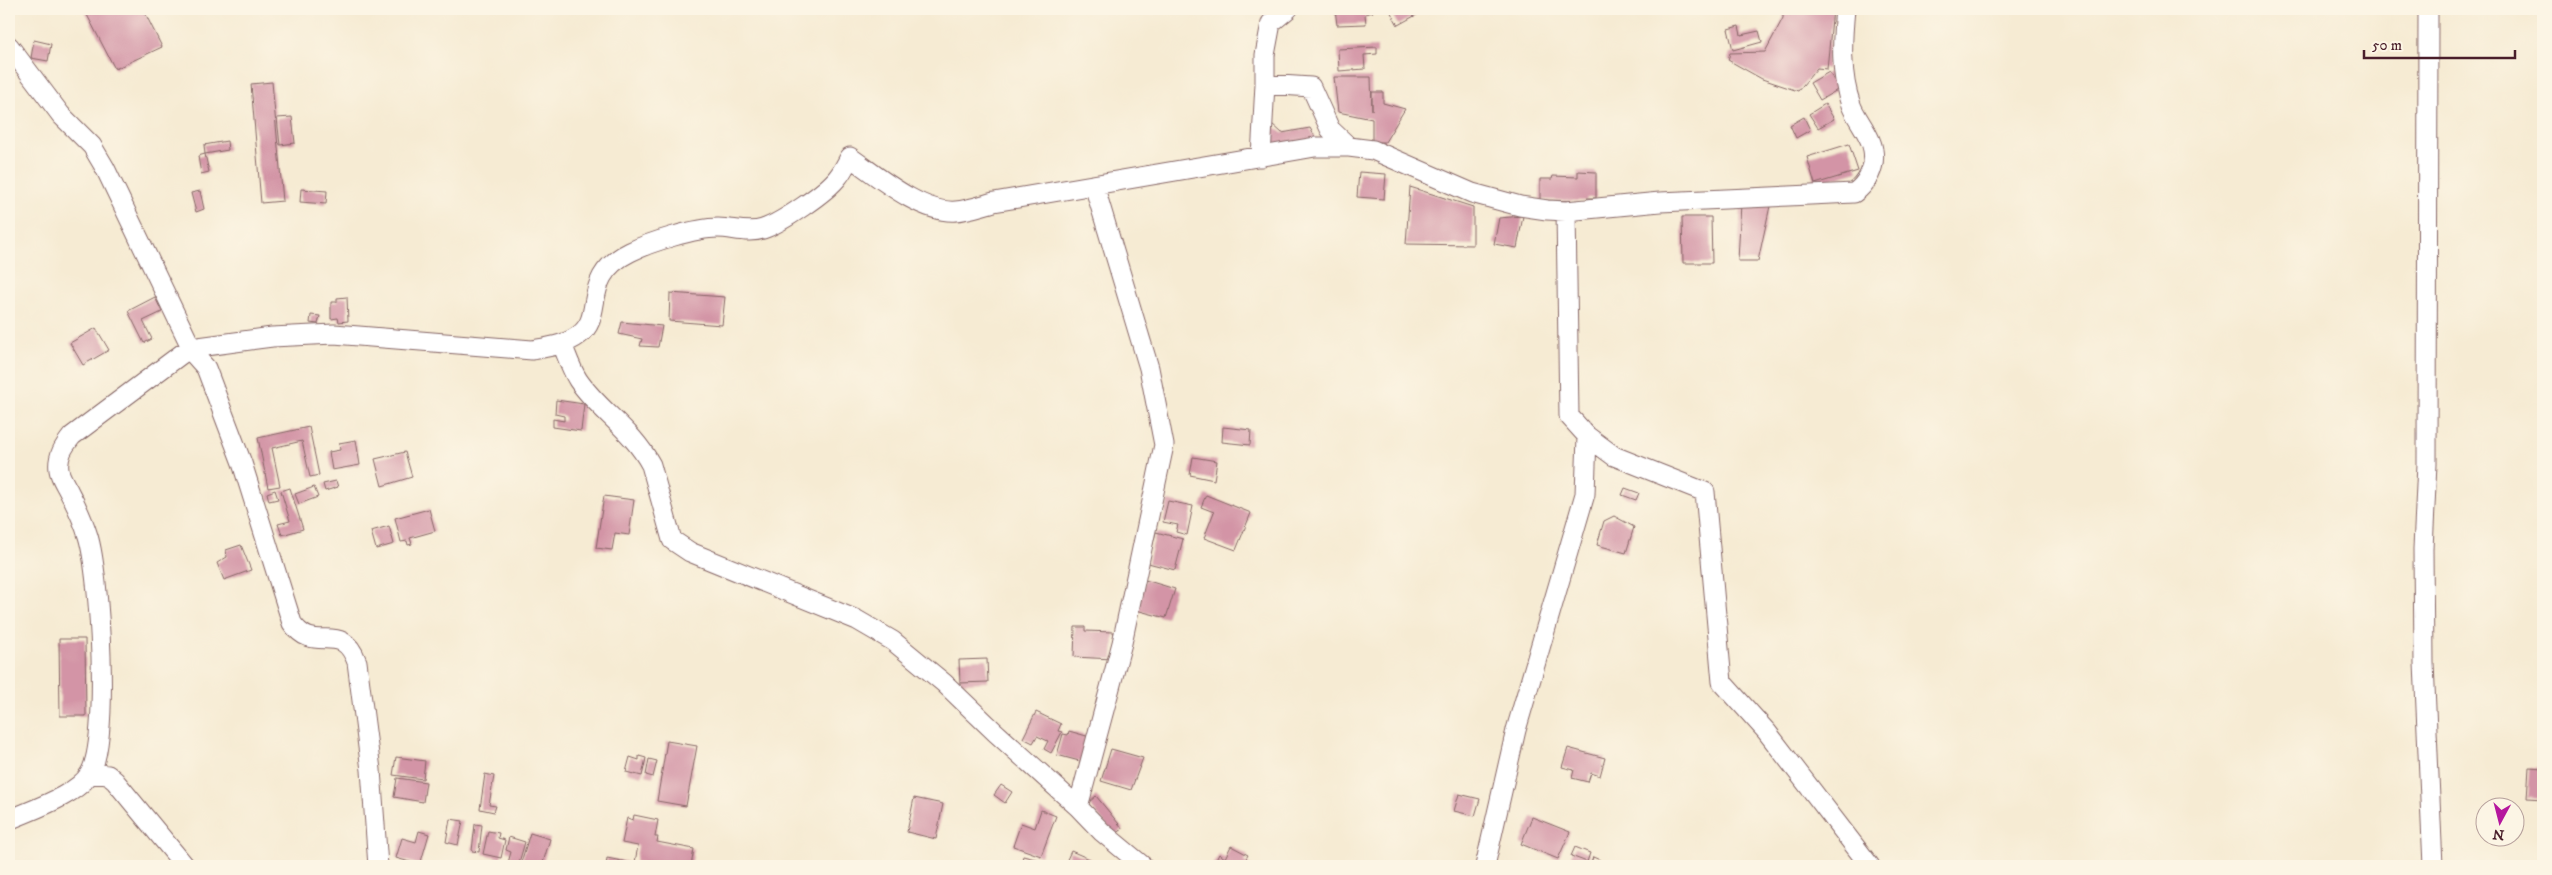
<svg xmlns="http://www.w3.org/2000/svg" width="2552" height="875" viewBox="0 0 2552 875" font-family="'IM FELL DW Pica',serif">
<rect width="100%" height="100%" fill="#fcf5e5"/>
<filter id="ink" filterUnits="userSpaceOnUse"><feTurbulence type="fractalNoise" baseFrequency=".02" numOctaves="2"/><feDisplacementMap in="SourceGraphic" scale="10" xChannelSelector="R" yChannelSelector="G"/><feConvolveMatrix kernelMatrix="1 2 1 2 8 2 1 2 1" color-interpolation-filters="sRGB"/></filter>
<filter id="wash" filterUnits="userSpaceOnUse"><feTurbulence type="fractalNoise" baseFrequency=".0096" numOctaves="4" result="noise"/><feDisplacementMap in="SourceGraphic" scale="20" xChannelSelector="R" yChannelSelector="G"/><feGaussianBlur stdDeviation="1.12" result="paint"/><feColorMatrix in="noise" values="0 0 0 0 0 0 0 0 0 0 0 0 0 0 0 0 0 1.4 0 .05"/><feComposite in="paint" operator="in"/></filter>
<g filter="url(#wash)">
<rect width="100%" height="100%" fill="#f6ebd3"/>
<g id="blocks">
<!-- building -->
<path fill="#d394a6" d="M89,9H143L162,47L115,69L85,11Z
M1335,9H1372L1373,12L1365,14L1366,24L1337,25Z
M1389,9H1427L1398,25Z
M1783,9H1833L1827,69L1817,68L1798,91L1762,79L1728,60L1730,53L1765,52L1783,18Z
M1739,26L1741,35L1759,31L1762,42L1733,50L1728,29Z
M34,40L51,44L48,61L31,58Z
M1377,47V54L1364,55L1365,69L1339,71L1338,49Z
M1829,72L1839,89L1820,100L1810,83Z
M1334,77H1371L1372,110V92H1383V103L1405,109L1385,142H1372V119L1338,112Z
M272,82L283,201L261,203L251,84Z
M1825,104L1834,119L1818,128L1809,114Z
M292,117L295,143L280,145L277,118Z
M1804,117L1810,130L1796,138L1790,125Z
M1271,123L1282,133L1310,128L1318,142L1268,153Z
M227,141L228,150L205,154L204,145Z
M1849,144L1858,171L1815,184L1807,157Z
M205,154L209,172L201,174L198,156Z
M1578,171L1596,172V198H1587L1586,201L1540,200V179H1552L1553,176L1578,177Z
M1359,172L1386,174L1384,199L1357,197Z
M1410,187L1473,207V245L1406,244Z
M301,189L327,191L326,204L300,202Z
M200,191L204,209L196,212L191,193Z
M1741,203L1770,206L1758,261H1738Z
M1523,216L1517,248L1494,244L1499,218Z
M1682,217H1711L1712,263H1683Z
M670,293L725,297L722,325L669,321Z
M155,297L162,312L143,321L152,339L144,343L128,311Z
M347,297L348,321L339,322L338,318L331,319V302H337V298Z
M311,315L320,316L318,324L310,323Z
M622,322L662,326L658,347L640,346L642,339L619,334Z
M96,328L109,350L83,365L70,343Z
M556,400L584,404L581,431L553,427V419L564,421V416L555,414Z
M309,427L319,475L310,477L302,441L272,448L280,486L268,488L258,438Z
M1223,427L1251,430L1250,445L1222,442Z
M356,440L360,465L332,470L329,452L340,450L339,443Z
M405,452L412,477L382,486L375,459Z
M1193,457L1217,461L1214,480L1190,475Z
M336,481L338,487L325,491L323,484Z
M314,487L318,497L299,504L295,494Z
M290,488L303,529L282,535L278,524L290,521L281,491Z
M1625,488L1639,493L1636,500L1622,495Z
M275,490L278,499L269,501L267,493Z
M1206,495L1251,513L1236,550L1204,538L1214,512L1201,507Z
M604,496L634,500L629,535L615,533L612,550L596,548Z
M1168,501L1193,506L1187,535L1176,532L1178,525L1163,522Z
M429,509L435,531L410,538L412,544L408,545L407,541L401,542L395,518Z
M1614,516L1634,527L1626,553L1597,545L1604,521Z
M389,526L394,544L376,549L371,531Z
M1156,532L1183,539L1175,570L1148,563Z
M241,545L251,570L224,580L217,563L227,557L226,550Z
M1145,580L1175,589L1166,618L1136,610Z
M1075,627H1085V631L1114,632L1113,659L1074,657Z
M59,639H85L86,716H60Z
M987,659L988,682L960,683L959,660Z
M1036,712L1061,724L1058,731L1062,732L1051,753L1044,749L1048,741L1037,736L1033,743L1023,738Z
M1069,731L1090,737L1083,762L1057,755L1063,734L1068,735Z
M667,741L697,746L686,806L657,801Z
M1568,748L1605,758L1600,776L1591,773L1588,782L1572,778L1574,770L1562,767Z
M1111,749L1143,758L1131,790L1101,781Z
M639,756L646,758L642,776L626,772L630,757L639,760Z
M396,757L425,761L423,779L393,775Z
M649,759L657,761L653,777L646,775Z
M2529,767L2543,768V799L2527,798Z
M485,774L494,776L489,805L496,806L494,812L480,809Z
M397,778L426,782L423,802L394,797Z
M1001,785L1012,792L1005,803L994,795Z
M1459,794L1480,799L1475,816L1454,811Z
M1096,796L1123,829L1114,835L1088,803Z
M914,798L943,804L936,839L907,832Z
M1041,810L1056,816L1041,856L1013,846L1021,823L1035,828Z
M634,815L658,820L655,837H658L657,842L694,849L691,866H642L643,863L635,862L638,846L622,843L627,818L633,820Z
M1532,817L1570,832L1558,859L1521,844Z
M450,819L463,821L458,845L446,842Z
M475,824L482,825L479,852L472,851Z
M419,831L429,834L420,865L396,858L402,838L416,842Z
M488,831L499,833L498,838L505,840L501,858L483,854Z
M530,833L550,839L542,866H520Z
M509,837L525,842L518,866L508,863L511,852L506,850Z
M1231,846L1248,855L1244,862L1252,866H1213L1219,854L1225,858Z
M1575,847L1590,853L1587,862L1571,856Z
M1071,851L1099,863L1097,866H1064Z
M1023,856L1039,860L1037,866H1020Z
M1593,857L1600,860L1598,866H1590Z
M607,858L627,862L626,866H606Z"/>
</g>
</g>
<g filter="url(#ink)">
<use href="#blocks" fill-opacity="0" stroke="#866666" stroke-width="1"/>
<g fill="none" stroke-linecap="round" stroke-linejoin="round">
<defs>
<path id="minor" d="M2428,9L2427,464L2423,549L2424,663L2433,866
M9,46L61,115L92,146L105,168L191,347L72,436C64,446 57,456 59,470C60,477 65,484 68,490C76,505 83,520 88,536C100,575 110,739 90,773C78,795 31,810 9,820
M1265,84V55L1271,23L1288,9
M1261,157L1265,84L1311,87L1330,129L1349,147
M1566,211L1569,416L1587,436L1614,456L1705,492L1722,682L1767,732L1870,866
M562,344C567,356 571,369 578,380C599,411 632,429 651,465L672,540L690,552L857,620L893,641L944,683L995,732L1078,807L1102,832L1143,866
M191,348L272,337L334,334L532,350C548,347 566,345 579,335C606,316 579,277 630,252C650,242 696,228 718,228C733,228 748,234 763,229C781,223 827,192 838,177C843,171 846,164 850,157C877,176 922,214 956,211C969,210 982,205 994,202L1315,147H1349L1373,150L1472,193L1520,206L1547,210L1566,211L1660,202L1854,193C1867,184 1876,167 1873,150C1871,135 1856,119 1851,105C1840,74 1842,40 1845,9
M190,350L206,368L242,463L292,623C315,657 341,618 357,662L371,770L378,866
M90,773L108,775L115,781L185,866
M1078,807L1122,643L1164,445L1149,368L1094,185
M1485,866L1516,730L1585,494L1587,436"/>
</defs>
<!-- minor casing -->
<use href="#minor" stroke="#866666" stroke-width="21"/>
<!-- minor -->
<use href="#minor" stroke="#fff" stroke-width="19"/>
</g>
</g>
<!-- margin -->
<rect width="2552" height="875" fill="none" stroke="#fcf5e5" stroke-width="30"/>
<!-- north arrow -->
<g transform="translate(2500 822) rotate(187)"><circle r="24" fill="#fcf5e5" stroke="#b59f9b"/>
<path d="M0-4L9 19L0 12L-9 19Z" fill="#b5179e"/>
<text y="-8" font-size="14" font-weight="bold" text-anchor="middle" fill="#4a1f2b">N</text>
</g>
<!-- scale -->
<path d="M2364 50v8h151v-8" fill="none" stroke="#4a1f2b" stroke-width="2.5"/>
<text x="2372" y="50" font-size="15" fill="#4a1f2b" stroke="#fcf5e5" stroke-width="4" paint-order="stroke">50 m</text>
</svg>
